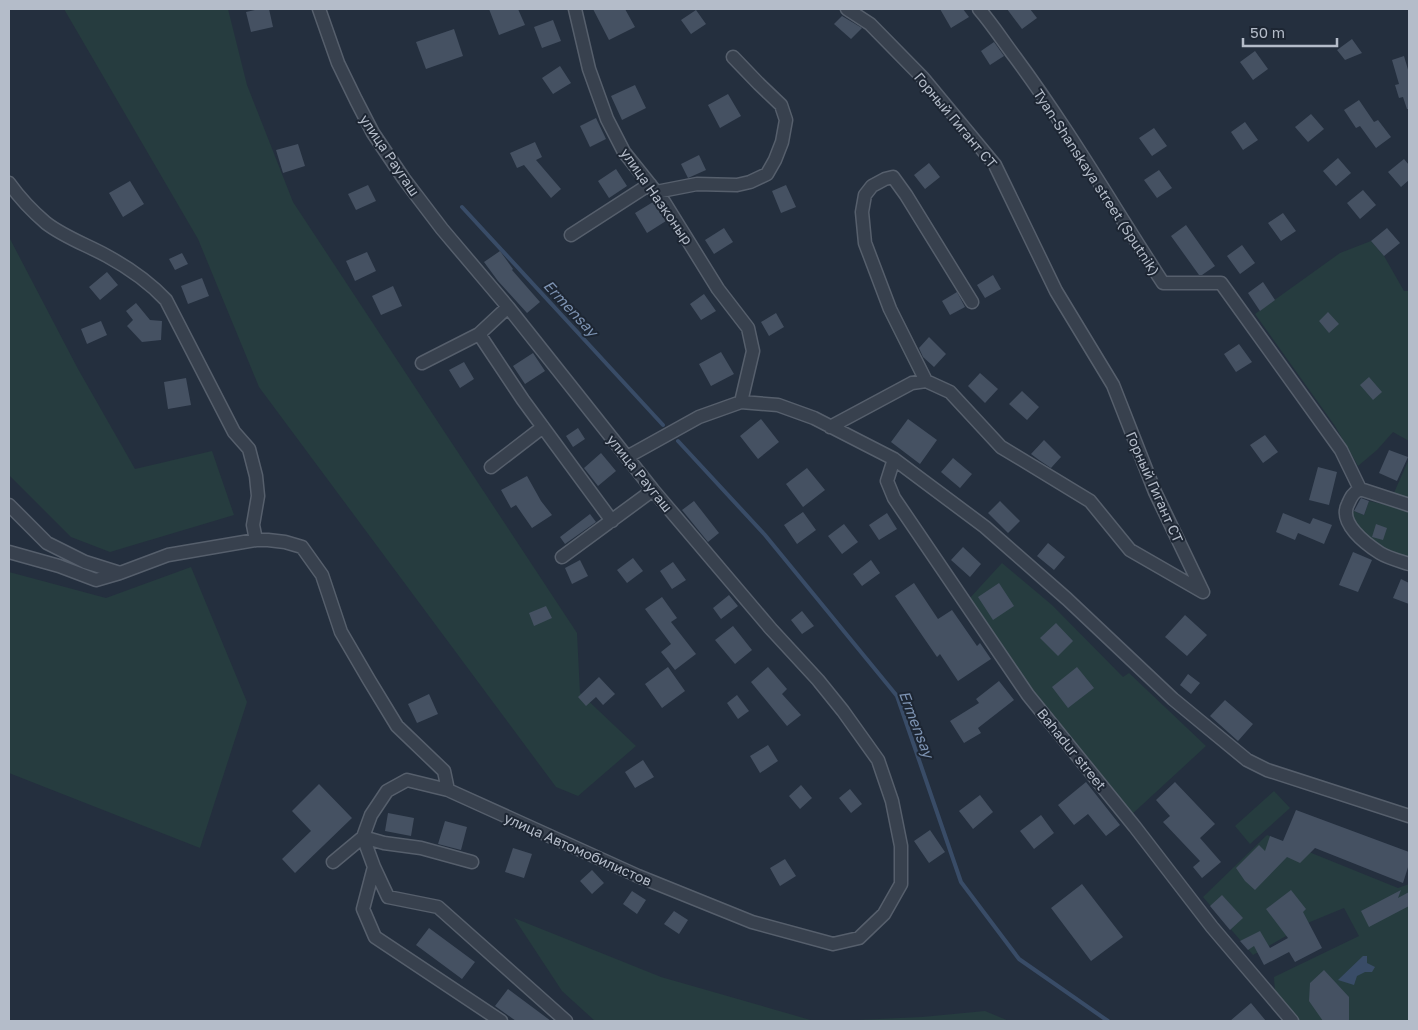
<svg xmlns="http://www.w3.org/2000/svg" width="1418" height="1030" viewBox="0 0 1418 1030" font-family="'Golos Text',sans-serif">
<rect width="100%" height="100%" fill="#242f3e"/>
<!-- green -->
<path fill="#263c3f" d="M64,9H228L247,85L293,202L577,633L580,693L636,746L578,796L556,787L259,387L198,239Z
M9,237L78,369L135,469L212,451L234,515L110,552L71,537L9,475Z
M1371,241L1384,256L1404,291H1409V441L1393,432L1377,450L1358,466L1335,426L1255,314L1340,253Z
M1409,459V499L1393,495Z
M1369,501L1409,510V557L1384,549L1358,530L1351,510L1364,515Z
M1002,563L1052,605L1123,677L1129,673L1206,746L1130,816L1030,688L969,599Z
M191,567L247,702L200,848L9,773V572L106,598Z
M1274,791L1290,808L1250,844L1235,826Z
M1267,835L1398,888L1409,884V1021H1298L1275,992L1274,977L1359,936L1344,908L1310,922L1253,955L1203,897Z
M514,918L661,977L814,1021H595L562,991Z
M985,1011L1009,1021H835L922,1017Z"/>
<!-- water -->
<path fill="#394c67" d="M1363,956H1367V963L1375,967L1372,972H1365L1357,976L1354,985L1338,980Z"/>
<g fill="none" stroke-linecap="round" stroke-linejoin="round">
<!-- stream -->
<path stroke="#394c67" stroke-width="4" d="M462,207L663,425
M678,441L765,535L897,696L961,882L1019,959L1108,1021"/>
</g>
<!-- building -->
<path fill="#455162" d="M260,9H269L273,27L251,32L246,12Z
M489,9H518L525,25L499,35Z
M593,9H625L635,27L609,40Z
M940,9H963L969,17L951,28Z
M1007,9H1030L1037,18L1022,29Z
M696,10L706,24L691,34L681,20Z
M842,16L862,28L851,39L834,24Z
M553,20L561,41L542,48L534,27Z
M454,29L463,56L426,69L416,42Z
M1352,39L1362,53L1345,60L1337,50Z
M994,42L1004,56L990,65L981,51Z
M1255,51L1268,69L1253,80L1240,62Z
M1404,56L1409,73V109H1407L1403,97L1399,98L1395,85L1399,84L1392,60Z
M560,66L571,83L553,94L542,78Z
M635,85L646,108L622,120L611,96Z
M728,94L741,116L720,128L708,105Z
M1359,100L1374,122L1378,120L1391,137L1376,148L1360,126L1356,128L1344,110Z
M1311,114L1324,129L1308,142L1295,127Z
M596,118L606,139L590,147L580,126Z
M1245,122L1258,140L1243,150L1231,132Z
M1154,128L1167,146L1152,156L1139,138Z
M535,142L542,157L536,160L561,189L551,198L524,165L517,168L510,153Z
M298,144L305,166L283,173L276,150Z
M699,155L706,170L688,178L681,164Z
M1338,158L1351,173L1336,186L1323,171Z
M1404,159L1409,165V180L1401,187L1388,172Z
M929,163L940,177L925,189L914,175Z
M616,169L627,186L609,198L598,181Z
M1159,170L1172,188L1157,198L1144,180Z
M130,181L144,204L123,217L109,193Z
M368,185L376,201L356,210L348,194Z
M786,185L796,207L781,213L772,191Z
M1363,190L1376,205L1360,219L1347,203Z
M653,202L666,221L647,233L635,213Z
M1283,213L1296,231L1281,241L1268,223Z
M1186,225L1215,266L1202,275H1199L1171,236Z
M724,228L733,242L714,254L705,240Z
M1387,228L1400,243L1384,256L1371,241Z
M1242,245L1255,263L1240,274L1227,256Z
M500,251L513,269L512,270L540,302L527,313L498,281L484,262Z
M367,252L376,271L355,281L346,261Z
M182,253L188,264L175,270L169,259Z
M107,272L118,285L100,300L89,287Z
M993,275L1001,289L985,298L977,285Z
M202,278L209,296L188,304L181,286Z
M1263,282L1275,300L1260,311L1248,293Z
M393,286L402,306L381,315L372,296Z
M957,292L965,307L950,315L942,301Z
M704,294L716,311L701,320L690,304Z
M136,303L150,320L162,321L161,340L142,342L127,326L133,320L126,311Z
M1328,312L1339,324L1329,333L1319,321Z
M776,313L784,327L769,336L761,322Z
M101,321L107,335L87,344L81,329Z
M929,337L946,354L934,367L923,357L919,348Z
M1239,344L1252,362L1236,372L1224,354Z
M721,352L734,374L711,386L699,364Z
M533,353L545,371L525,384L513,366Z
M464,362L474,379L460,388L449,370Z
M980,373L998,389L985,403L968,386Z
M1369,377L1382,392L1373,400L1360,385Z
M186,378L191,405L168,409L164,382Z
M1022,391L1039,407L1027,420L1009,404Z
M761,419L779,442L758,459L740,436Z
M908,419L937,440L920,464L891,442Z
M578,428L585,439L573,447L566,436Z
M1265,435L1278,452L1263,463L1250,445Z
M1044,440L1061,457L1051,468L1039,460L1031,454Z
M1389,450L1408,457L1397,481L1379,473Z
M601,453L616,471L598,486L584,468Z
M953,458L972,474L960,488L941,472Z
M1318,467L1337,472L1329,505L1309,500Z
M807,468L825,490L803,507L786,484Z
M527,476L541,501L552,515L532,528L516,505L511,508L501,490Z
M1361,498L1369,501L1364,515L1354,511Z
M694,501L719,533L708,542L682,510Z
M1000,501L1020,521L1008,533L988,513Z
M803,512L816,530L797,544L784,525Z
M887,513L897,529L879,540L869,525Z
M1283,513L1310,524L1313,518L1332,525L1324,544L1298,533L1295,540L1276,532Z
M590,514L596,522L565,544L560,537Z
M844,524L858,542L842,554L828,536Z
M1376,524L1387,528L1383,540L1372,537Z
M1048,543L1065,557L1054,570L1037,556Z
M963,547L981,564L970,577L951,560Z
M1353,552L1372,560L1358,592L1339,585Z
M633,558L643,571L627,583L617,570Z
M580,560L588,576L572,584L565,568Z
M871,560L880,573L862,586L853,574Z
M673,562L686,580L672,589L660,571Z
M1401,579L1409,583V604L1393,598Z
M914,583L938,619L952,610L977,646L980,643L991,659L958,681L940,654L937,657L895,596Z
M999,583L1014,606L993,620L978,597Z
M729,595L738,606L721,619L713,608Z
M662,597L677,618L671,622L696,654L675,670L661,652L671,644L645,609Z
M546,606L552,618L534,626L529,613Z
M802,611L814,626L802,634L791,620Z
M1185,615L1207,635L1187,656L1165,637Z
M1056,623L1073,641L1058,656L1040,638Z
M733,626L752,650L735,664L715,640Z
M668,667L685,691L662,708L645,684Z
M768,667L787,689L782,694L801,715L787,726L751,682Z
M1077,667L1094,688L1068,708L1052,687Z
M1188,674L1200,683L1191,694L1180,685Z
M599,677L615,694L603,705L596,697L586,706L578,697Z
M999,681L1014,700L978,728L981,733L964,743L950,721L979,703L976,699Z
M429,694L438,714L417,723L408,704Z
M737,695L749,711L738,719L727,703Z
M1225,700L1253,724L1238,741L1210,716Z
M768,745L778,761L760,773L750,756Z
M643,760L654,777L635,788L625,772Z
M1086,782L1120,825L1106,836L1088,814L1074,825L1058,805Z
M1175,782L1215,824L1200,838L1221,862L1202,878L1193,867L1200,861L1163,822L1170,816L1156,800Z
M319,784L352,818L295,873L282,859L311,831L292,811Z
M801,785L812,798L800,809L789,796Z
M850,789L862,804L851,813L839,798Z
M980,795L993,812L973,829L959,811Z
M1296,810L1409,852V864L1403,883L1315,848L1300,863L1287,857L1255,890L1245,881L1236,868L1259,845L1265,851L1270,836L1283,841Z
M388,813L414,818L411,836L385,831Z
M1041,815L1054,833L1034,849L1020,831Z
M445,821L467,827L461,850L438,844Z
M930,830L945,852L929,863L914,841Z
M513,848L532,854L524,878L505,872Z
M785,859L796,876L780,886L770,868Z
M592,870L604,883L592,894L580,881Z
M1082,884L1123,937L1091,961L1051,908Z
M1291,890L1306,909L1303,912L1322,948L1295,962L1289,952L1264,965L1254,946L1248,950L1240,941L1260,931L1270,948L1288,938L1266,909Z
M1401,890L1398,898L1409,892V906L1369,927L1361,911Z
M632,891L646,900L637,914L623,904Z
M1222,895L1243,918L1230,930L1210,906Z
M674,911L688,920L679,934L664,924Z
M429,928L475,962L462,979L416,945Z
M1324,970L1349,997V1021H1323L1309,1001L1310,983Z
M508,989L551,1021H516L495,1006Z
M1251,1003L1266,1021H1230Z"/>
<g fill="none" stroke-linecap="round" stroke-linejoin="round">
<defs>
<path id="minor" d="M319,9L338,63L356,100L373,133L404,179L442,229L508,307L653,490L771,629L818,680L843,711L878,760L892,801L901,846V884L884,914L859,938L833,944L752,922L638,876L448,790L407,780L387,791L371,815L363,837L333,862
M575,9L589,69L607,119L624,152L664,202L718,289L748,328L753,351L741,402
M979,9C992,24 1003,41 1015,57C1069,130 1114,208 1163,283H1221L1341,450L1360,489L1409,505
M9,183C19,197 32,211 46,223C64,237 87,245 107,256C129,268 149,282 166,300L234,432L249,449L256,476L258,496L253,525L256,540
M656,192L697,184L737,185L750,182L767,174L775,160L782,142L786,120L781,105L759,84L733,57
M571,235L650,184
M479,334L523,400L612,521
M422,363L479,334L508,307
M926,381L890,309L865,243L862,212L865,195L872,186L885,179L893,177L906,195L972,302
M830,427L912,383L926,381L950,392L1001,447L1090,501L1130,550L1203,592L1155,492L1113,385L1056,291L995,165L923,78L870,24L847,9
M627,457L699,417L741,402L778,405L814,418L894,459L985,527L1067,599L1173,699L1247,760L1267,770L1409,816
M894,459L887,481L894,498L1028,695L1135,827L1212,927L1292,1021
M491,467L543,427
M1360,489C1353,493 1351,497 1348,504C1338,523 1366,544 1380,553C1388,558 1400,561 1409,564
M9,505L47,543L85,562L120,573L168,555L256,540H268L285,542L302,547L322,575L341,632L369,680L397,726L444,771L448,790
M9,552L59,566L96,580L120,573
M562,557L653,490
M363,837L374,867L363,909L375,937L501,1021
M363,837L384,843L421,848L472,862
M374,867L388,897L438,907L566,1021"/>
</defs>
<!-- minor casing -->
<use href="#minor" stroke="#565f6c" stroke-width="15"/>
<!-- minor -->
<use href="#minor" stroke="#38414e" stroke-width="12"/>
</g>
<g text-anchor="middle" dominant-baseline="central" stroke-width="4" stroke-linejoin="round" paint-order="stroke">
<!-- street labels -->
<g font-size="14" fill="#b4bcc9" stroke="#1d2633">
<text transform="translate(956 120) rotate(50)">Горный Гигант СТ</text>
<text transform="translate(390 155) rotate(56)">улица Раугаш</text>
<text transform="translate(1097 182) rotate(57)">Tyan-Shanskaya street (Sputnik)</text>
<text transform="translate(657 196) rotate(55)">улица Назконыр</text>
<text transform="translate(640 473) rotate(51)">улица Раугаш</text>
<text transform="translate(1155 487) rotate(66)">Горный Гигант СТ</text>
<text transform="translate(1072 749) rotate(51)">Bahadur street</text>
<text transform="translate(578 849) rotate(24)">улица Автомобилистов</text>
</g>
<!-- water labels -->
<g font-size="15" font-style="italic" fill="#7c92b1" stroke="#1d2633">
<text transform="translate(571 308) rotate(47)">Ermensay</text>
<text transform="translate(917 724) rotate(69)">Ermensay</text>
</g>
</g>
<!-- border -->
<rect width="1418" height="1030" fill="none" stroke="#b4bcc9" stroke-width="20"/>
<!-- scale -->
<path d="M1243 38v8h94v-8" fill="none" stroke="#b4bcc9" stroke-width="2.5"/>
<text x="1250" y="38" font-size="15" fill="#b4bcc9" stroke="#1d2633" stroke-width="4" paint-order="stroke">50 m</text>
</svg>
